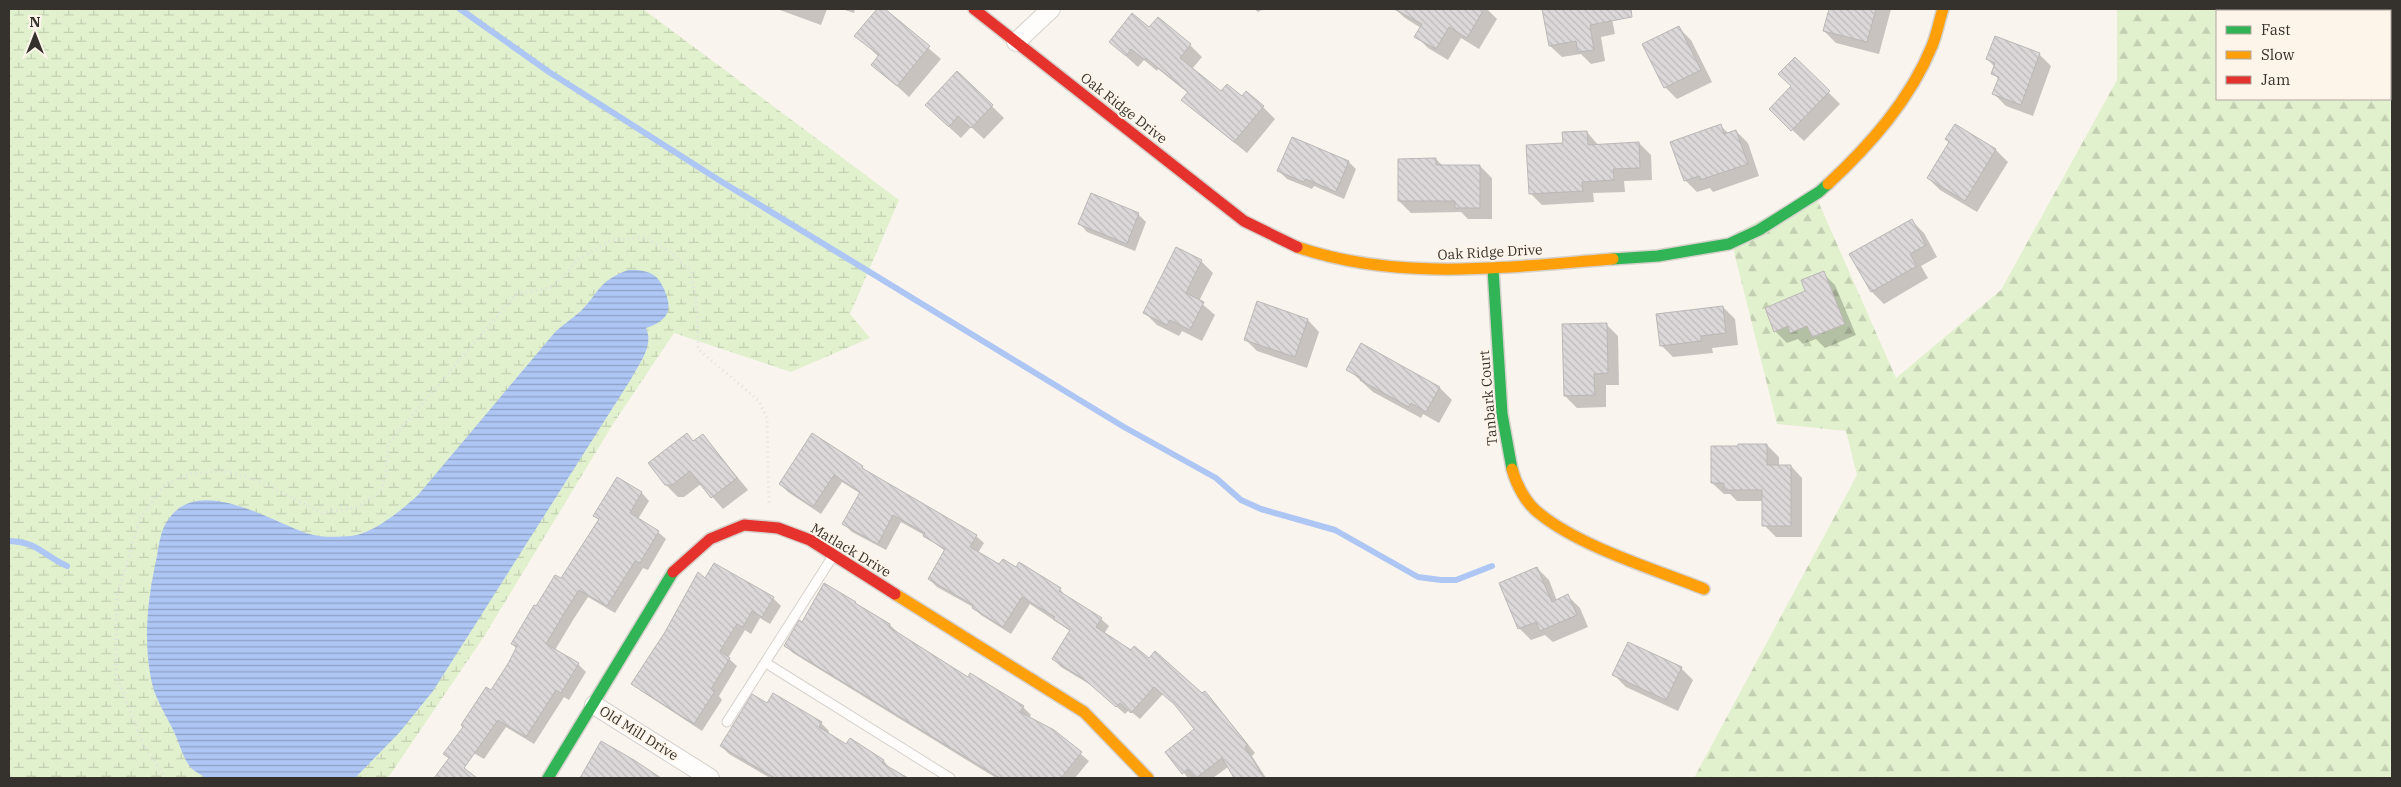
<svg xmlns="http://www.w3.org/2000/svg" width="2401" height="787" viewBox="0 0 2401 787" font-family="'IBM Plex Serif',serif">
<defs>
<pattern id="forest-firs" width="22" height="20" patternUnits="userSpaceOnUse" patternTransform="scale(1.25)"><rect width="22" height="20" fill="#e1f1ce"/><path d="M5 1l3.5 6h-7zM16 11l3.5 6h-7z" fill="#c2cfb1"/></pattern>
<pattern id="wetland-marsh" width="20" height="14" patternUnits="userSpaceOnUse" patternTransform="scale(1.25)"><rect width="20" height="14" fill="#e1f1ce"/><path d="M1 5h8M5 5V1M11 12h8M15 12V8" fill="none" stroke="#c2cfb1"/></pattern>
<pattern id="water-rules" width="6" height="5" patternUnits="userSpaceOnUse" patternTransform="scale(1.25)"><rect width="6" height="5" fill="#adc6f4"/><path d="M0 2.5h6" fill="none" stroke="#8ea1c6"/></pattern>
<pattern id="building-back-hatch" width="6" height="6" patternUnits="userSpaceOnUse" patternTransform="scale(1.25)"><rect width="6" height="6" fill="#dcd8d9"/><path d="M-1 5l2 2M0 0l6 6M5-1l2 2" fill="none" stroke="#bdbaba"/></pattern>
</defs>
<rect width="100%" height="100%" fill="#faf4ee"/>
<!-- forest -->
<path fill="url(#forest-firs)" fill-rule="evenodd" d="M2117,9H2392V778H1694L1857,475L1846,431L1777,424L1730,236L1814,192L1896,378L2001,290L2117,80ZM2217,11H2390V99H2217Z"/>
<!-- wetland -->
<path fill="url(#wetland-marsh)" d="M9,9H643L899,200L850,314L870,338L791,372L674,333L613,424L485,635L388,778H9Z"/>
<!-- water -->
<path fill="url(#water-rules)" d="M628,270C637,270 647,270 655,276C659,279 662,285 664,289C674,311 667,321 646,328C654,346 640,362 631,379L433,691L399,733L355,778H206C202,775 195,772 191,768C183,758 180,745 175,734C166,714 155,700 151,679C143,637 148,597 157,556C159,544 161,529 168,520C198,474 270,521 306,533C320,538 337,537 351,536C373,534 403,509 418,495L556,331C564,324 573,318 581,311C600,291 599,281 628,270Z"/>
<!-- shadow -->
<path fill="#0003" d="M777,9H827L821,25Z
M842,9H855L854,13Z
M878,9H883L941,59L909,97L873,64L879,57L856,35Z
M1254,9H1264L1258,12Z
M1395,9H1487L1497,19L1479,49L1461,38L1448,60L1428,48L1416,36L1421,28L1405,18Z
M1543,9H1610L1615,34L1601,37L1605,61L1591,64L1581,54L1562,57L1550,46Z
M1829,9H1891L1879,54L1836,43L1824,31Z
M1679,28L1691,40L1712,82L1677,99L1665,87Z
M1150,29L1190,45L1202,57L1192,69L1221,93L1242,97L1263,107L1275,119L1247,153L1195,111L1183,100L1188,93L1158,69L1157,71L1144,60L1138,67L1110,42Z
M2039,54L2051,66L2033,116L2006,106L1994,94L1999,80L1993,73L1995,67L1987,59Z
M1795,59L1840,104L1804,141L1770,109L1792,86Z
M957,72L1004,118L984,139L971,127L961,138L938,117Z
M1720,125L1729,134L1736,131L1748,143L1759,176L1713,192L1710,188L1697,192L1685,180Z
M1955,126L1996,150L2008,162L1977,212L1940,190L1928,178L1950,143Z
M1587,132L1599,146L1639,143L1651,155L1652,180L1624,181L1625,192L1593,193L1594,202L1542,205L1530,193L1564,144Z
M1436,159L1443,166H1480L1492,178V219H1468L1461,212L1411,213L1399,201Z
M1349,162L1356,169L1344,199L1314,186L1312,189L1287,179L1279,171Z
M1138,214L1146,222L1135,251L1087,232L1080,224Z
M1912,221L1924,233L1937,257L1921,266L1928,278L1884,304L1872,292L1852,256Z
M1201,261L1213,273L1199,301L1215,315L1202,341L1182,331L1179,336L1157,325L1145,313Z
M1823,273L1835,285L1856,335L1825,348L1816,339L1803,344L1798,339L1787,343L1775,331Z
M1723,307L1735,319L1738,345L1712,348L1713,353L1673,357L1661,345Z
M1308,320L1319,332L1307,368L1257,351L1245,339Z
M1606,324L1618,336L1619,385H1606V407L1577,408L1565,396Z
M1361,345L1440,388L1452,400L1439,423L1423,414L1421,418L1373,392L1348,369Z
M687,434L694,442L703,435L748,490L723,509L701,484L684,497H678L666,485Z
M1767,445L1779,457V466H1791L1802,478V537H1776L1764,525V501H1737L1730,494H1724L1712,483Z
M862,467L868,473L976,536L984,543L978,553L1000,565L1016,569L1060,589L1067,598L1101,619L1109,626L1104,634L1202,695L1205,692L1255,753L1252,756L1266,778H1236L1228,767L1213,778H1188L1167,752L1196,729L1178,707L1163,694L1140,719L1129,710L1125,714L1094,687L1061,667L1053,659L1070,631L1030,604L1011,634L981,615L973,607L937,587L929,579L945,551L924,535L901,522L886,550L852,532L844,524L861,494L842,482L821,514L788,492L780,484Z
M618,479L642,493L649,501L638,519L658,532L666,539L648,570L643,568L615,613L588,597L573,620L555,650L578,664L586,672L569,700L564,697L534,744L506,727L484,759L463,747L456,739L486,688L492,692L517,649L512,644L537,608L561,580L600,521L595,516Z
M1537,568L1549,580L1557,601L1568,596L1580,608L1588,627L1553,642L1545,635L1531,640L1519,628Z
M705,580L773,598L781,606L770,624L760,618L751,634L745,630L728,658L737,666L719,696L722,700L702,731L641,691L633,683Z
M855,603L890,625L898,633L968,679L1023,707L1031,715L1029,718L1053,731L1089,761L1075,778H996L793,653L785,645L802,624Z
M1681,668L1693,680L1678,711L1626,687L1614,675Z
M773,695L821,723L829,731L828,734L847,745L850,740L884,761L891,770L904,778H770L729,754L721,746L767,705Z
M602,743L659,778H581Z"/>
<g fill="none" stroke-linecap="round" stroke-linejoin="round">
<!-- stream -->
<path stroke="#adc6f4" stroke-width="6" d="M460,9L549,72L722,182L1124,427L1216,478L1241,500L1261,509L1335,530L1418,577L1441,580H1456L1492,566
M9,541C39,542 42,555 67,566"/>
</g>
<!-- building -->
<path fill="url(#building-back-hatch)" stroke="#bbb7b7" d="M877,9H885L930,46L897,86L871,65L879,55L854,36Z
M1394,9H1484L1467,38L1449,27L1436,49L1414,37L1422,24Z
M1542,9H1631L1632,17L1590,25L1594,50L1578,52L1576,41L1549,46Z
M1829,9H1876L1867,42L1823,31Z
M1132,13L1149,27L1158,17L1191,44L1180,58L1221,91L1227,84L1242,96L1246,91L1264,106L1234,142L1181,100L1188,92L1146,58L1145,60L1131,49L1126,56L1109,42Z
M1679,26L1701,70L1664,88L1642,44Z
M1995,36L2040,53L2021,105L1992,94L1999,77L1991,74L1995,63L1986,59Z
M1795,57L1830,91L1791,131L1769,109L1791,86L1778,74Z
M957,71L993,105L971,128L958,116L949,127L925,105Z
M1721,124L1724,134L1736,130L1748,164L1700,180L1699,176L1684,181L1670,142Z
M1955,124L1996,149L1965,201L1927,178L1949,142L1945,139Z
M1587,131L1588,145L1639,142L1640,168L1613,169L1614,180L1582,182L1583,191L1529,194L1526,145L1563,143L1562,132Z
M1292,137L1349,161L1336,192L1306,179L1304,182L1277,171Z
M1436,158V165H1480V208H1455V201H1398V159Z
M1091,193L1139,213L1127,244L1078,224Z
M1912,219L1926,245L1910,254L1917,266L1871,292L1849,254Z
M1176,247L1202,260L1186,293L1204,302L1190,330L1170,320L1167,325L1143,313Z
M1824,271L1845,324L1812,337L1807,326L1790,333L1788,326L1774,332L1765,308L1805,291L1801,280Z
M1257,301L1308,319L1295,357L1244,340Z
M1723,306L1726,333L1701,336V341L1660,346L1656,314Z
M1607,323L1608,373L1594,374L1595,395L1564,396L1562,324Z
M1361,343L1440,387L1426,412L1411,403L1409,407L1360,380L1361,378L1346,370Z
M687,433L693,441L703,434L737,478L711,498L690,471L672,485H665L648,463Z
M812,433L863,466L862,468L977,535L970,547L999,564L1003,559L1016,567L1019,562L1061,588L1059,591L1102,618L1096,627L1131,650L1134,646L1149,658L1155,651L1202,693L1205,691L1248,745L1245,747L1264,778H1234L1222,758L1196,778L1188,769L1182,774L1165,752L1194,729L1174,704L1154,687L1131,713L1120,703L1116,707L1085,680L1052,659L1070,630L1053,619L1055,617L1022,597L1003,627L972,608L973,605L928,579L945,549L923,536L925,533L893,515L878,544L842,524L860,492L834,475L813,507L779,484Z
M1738,444H1767V465H1791V526H1762V490H1724V483H1711V446H1738Z
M617,477L642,492L630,513L659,531L640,563L635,561L607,606L579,590L565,612L546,644L579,663L561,693L556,690L526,737L498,720L464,768L477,778H434L449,758L443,754L463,727L461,725L486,687L491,690L509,662L517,646L511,644L534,605L536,606L555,575L561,578L599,519L593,516Z
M714,563L774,597L762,617L752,611L743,627L737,624L720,651L730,658L711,689L715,691L694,724L631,684L665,632L698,572L705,578Z
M1537,567L1552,602L1568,594L1577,615L1540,631L1536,622L1518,629L1499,583Z
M824,583L856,602L855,603L890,624L889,627L968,677L970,673L1024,706L1020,712L1054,730L1082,752L1061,778H1000L784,646L799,620L802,622Z
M1628,642L1682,667L1666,700L1612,675Z
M773,693L822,722L819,727L846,744L850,738L884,760L882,763L908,778H775L720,746L752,694L767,703Z
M601,741L634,760L661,778H580Z"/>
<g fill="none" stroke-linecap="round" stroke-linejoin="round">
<defs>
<path id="lane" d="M766,663L950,778
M727,722L833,556"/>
<path id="street" d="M1016,42L1051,9
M594,705L710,778"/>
<path id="fast" d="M1613,259L1658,256L1729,244L1759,230L1819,192L1828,184
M1493,269L1502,414L1512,469
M548,778L673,572"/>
<path id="slow" d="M1828,184C1870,145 1910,100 1932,46C1937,34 1939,21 1943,9
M1297,247C1399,282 1507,267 1613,259
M1512,469C1516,484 1526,504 1540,514C1581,547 1654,569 1704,589
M895,594L1084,712L1148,778"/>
<path id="jam" d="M974,9L1244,221L1297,247
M673,572L710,539L744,525L778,528L810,540L895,594"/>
</defs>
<!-- lane casing -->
<use href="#lane" stroke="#d6d1cc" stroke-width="11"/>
<!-- street casing -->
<use href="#street" stroke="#d6d1cc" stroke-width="20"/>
<!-- fast casing -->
<use href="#fast" stroke="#d6d1cc" stroke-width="14"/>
<!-- slow casing -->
<use href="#slow" stroke="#d6d1cc" stroke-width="14"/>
<!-- jam casing -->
<use href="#jam" stroke="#d6d1cc" stroke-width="14"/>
<!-- path -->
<path stroke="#e2e0de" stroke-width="3" stroke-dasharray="1 4" stroke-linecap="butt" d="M166,778L143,744L116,674L117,596L140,519L165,484L191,474L224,471L259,481L322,513L355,508L381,491L386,472L388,444L516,294L553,287L579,259L610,241L643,237L670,252L691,271L697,304L698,349L759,401L767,419L769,506"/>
<!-- lane -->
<use href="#lane" stroke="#fefdfc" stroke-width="9"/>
<!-- street -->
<use href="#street" stroke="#fefdfc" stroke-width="18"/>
<!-- fast -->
<use href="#fast" stroke="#30b455" stroke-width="11"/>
<!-- slow -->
<use href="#slow" stroke="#ff9f0a" stroke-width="11"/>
<!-- jam -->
<use href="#jam" stroke="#e5322d" stroke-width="11"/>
</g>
<g text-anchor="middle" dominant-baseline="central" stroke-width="4" stroke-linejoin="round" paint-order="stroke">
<!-- street labels -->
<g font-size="14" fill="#35312c" stroke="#fef5ea">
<text transform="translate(1124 108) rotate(38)">Oak Ridge Drive</text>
<text transform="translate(1490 252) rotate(-3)">Oak Ridge Drive</text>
<text transform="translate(1488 398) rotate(-95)">Tanbark Court</text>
<text transform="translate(851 550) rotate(31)">Matlack Drive</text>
<text transform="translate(639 733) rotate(32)">Old Mill Drive</text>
</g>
</g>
<!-- border -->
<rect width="2401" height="787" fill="none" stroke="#35312c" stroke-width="20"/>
<!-- legend -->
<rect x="2216" y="10" width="175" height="90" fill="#fef5ea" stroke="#aea79e"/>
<rect x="2226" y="26" width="25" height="8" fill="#30b455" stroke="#aea79e"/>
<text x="2261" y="35" font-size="15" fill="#35312c">Fast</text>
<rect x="2226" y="51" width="25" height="8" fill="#ff9f0a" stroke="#aea79e"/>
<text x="2261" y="60" font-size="15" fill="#35312c">Slow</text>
<rect x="2226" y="76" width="25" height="8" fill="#e5322d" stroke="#aea79e"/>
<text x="2261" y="85" font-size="15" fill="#35312c">Jam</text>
<!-- north arrow -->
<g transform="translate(35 35)" stroke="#fef5ea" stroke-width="4" paint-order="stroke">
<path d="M0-4L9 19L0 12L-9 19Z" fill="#35312c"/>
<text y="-8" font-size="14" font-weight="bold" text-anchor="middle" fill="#35312c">N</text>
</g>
</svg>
